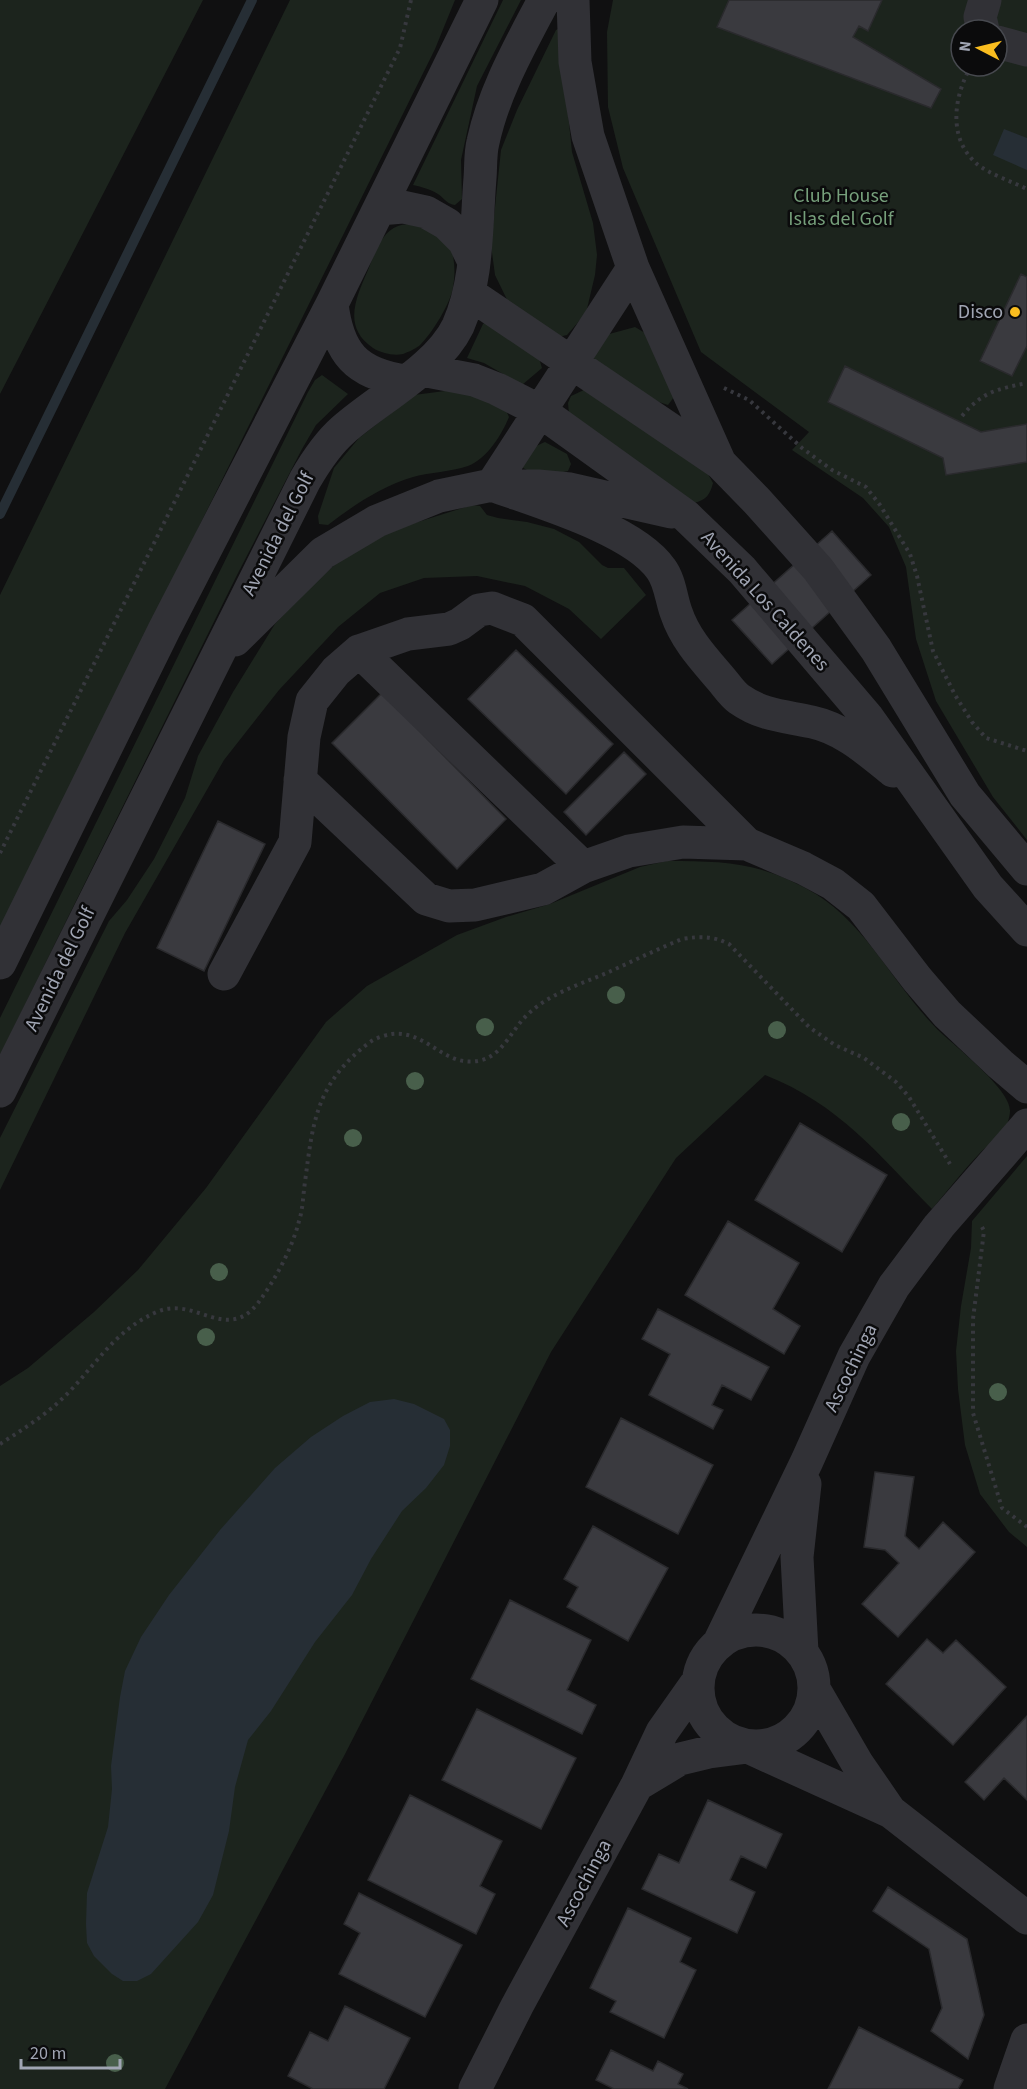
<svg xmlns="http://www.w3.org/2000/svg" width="1027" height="2089" viewBox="0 0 1027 2089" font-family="'Source Sans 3',sans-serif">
<rect width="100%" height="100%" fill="#101011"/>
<!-- green -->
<path fill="#1c241d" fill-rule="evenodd" d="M0,0H203L0,394Z
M290,0H455L435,49L0,929V595Z
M503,0H521L477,86L461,160L462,199L455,205C447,204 445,199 438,194C430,189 422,187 413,185Z
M613,0H1027V840L993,797L936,701L916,639L906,567L889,527L863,498L792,450L809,432L701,352L623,168L608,107L607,32ZM961,30H997V66H961Z
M562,27L563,65L572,152L593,223L597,255L595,275L586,313L567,335L554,338L513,312L495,275L491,245L501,150L517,110L556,30Z
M416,223L450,242C454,257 456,271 453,287C451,303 431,335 419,346C415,349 408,352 403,354C393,356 381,353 373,348C342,327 356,298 368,270C374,255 381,232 398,226C403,224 410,224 416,223Z
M487,321L538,355L542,368L522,385L484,363L467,358L483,324Z
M635,327L645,333L674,397L668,405L659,402L596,365L592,354L602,336Z
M322,375L348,394L316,425L302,449L237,575L0,1055V1018L308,392L315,380Z
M460,389L504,406L509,417C502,434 487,459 468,466C450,472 431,472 413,477C382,486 354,505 328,525L319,524L318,516L334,468L359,438L414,395Z
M586,389L708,474L713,483C710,495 706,500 694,503L569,414L568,403L571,396Z
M545,442L567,454L571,464L568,471C551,475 539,477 523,468C525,453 531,448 545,442Z
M472,505L480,506L487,515L498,518L527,522L554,529L579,542L602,565L608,568H624L646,595L601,639L569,609L525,586L477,576L424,578L380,593L338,627L279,690L224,760L125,933L0,1190V1138L109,921L127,900L154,859L185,798L198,756L233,692L275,624L305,591L348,553L383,533Z
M667,861C722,861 758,862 807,889C864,919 892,983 936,1028C953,1045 1011,1089 1010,1111C1010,1115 1008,1124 1005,1128C1000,1138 987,1145 979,1154C963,1171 948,1190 932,1209C878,1154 839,1104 765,1075L676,1158L551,1352L344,1756L165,2089H0V1386L28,1368L94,1312L138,1270L206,1188L326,1022L367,986L457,935L506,917L550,904L640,867Z
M1027,1156V1547L1009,1532L980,1494L965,1445L958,1389L956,1351L961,1306L971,1248L972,1221Z"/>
<!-- water -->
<path fill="#262e35" d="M1004,129L1027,138V170L993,155Z
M394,1399L414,1404L444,1419L450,1430V1446L444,1465L426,1488L402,1511L371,1559L352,1595L315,1642L271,1711L248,1740L235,1787L229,1831L213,1895L198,1922L151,1974L137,1981H123L112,1974L94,1956L87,1943L86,1924L87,1893L108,1827L112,1789L111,1766L120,1697L125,1671L141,1637L169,1595L220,1530L275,1468L311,1437L343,1416L370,1402Z"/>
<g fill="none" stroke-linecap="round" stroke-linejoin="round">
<!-- stream -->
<path stroke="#262e35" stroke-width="10" d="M0,514L252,0"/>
</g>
<!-- building -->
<path fill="#3a3a3f" stroke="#2a2a2d" stroke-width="1.5" d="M729,0H882L868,31L859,26L853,37L941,89L931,108L717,27Z
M1021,274L1027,277V346L1012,376L980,361Z
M845,366L981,432L1027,424V462L946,475L943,458L828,402Z
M832,531L871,575L772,664L732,620Z
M516,650L613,744L566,794L468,699Z
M382,693L506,819L457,869L332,743Z
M624,752L646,774L586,835L564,812Z
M218,821L265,844L204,971L157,948Z
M800,1123L887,1175L842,1252L755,1200Z
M728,1221L799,1263L773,1309L800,1326L784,1354L685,1295Z
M658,1309L769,1367L751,1400L722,1385L712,1405L723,1410L713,1429L649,1395L670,1354L642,1339Z
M621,1418L713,1465L678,1534L586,1487Z
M875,1472L914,1477L905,1536L919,1549L943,1522L975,1552L898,1637L862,1604L899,1563L885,1550L864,1547Z
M593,1526L668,1568L628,1641L567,1607L578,1587L564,1579Z
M510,1600L591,1640L567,1690L596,1705L582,1734L471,1679Z
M927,1639L943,1653L956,1640L1006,1687L953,1745L886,1684Z
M477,1709L576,1758L541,1829L442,1780Z
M1027,1716V1800L1004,1778L984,1800L965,1782Z
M410,1795L502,1841L480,1886L495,1894L476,1934L368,1880Z
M708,1800L782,1834L766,1868L741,1856L730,1880L755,1892L737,1933L642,1889L659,1854L679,1863Z
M888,1887L967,1939L984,2015L968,2059L931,2031L942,2008L929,1949L873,1911Z
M359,1893L462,1945L425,2017L339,1974L360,1933L344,1924Z
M628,1908L691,1938L680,1962L696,1970L664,2038L610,2012L616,2001L590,1988Z
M345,2006L410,2038L384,2089H313L288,2076L310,2032L328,2041Z
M859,2027L963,2080L958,2089H828Z
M611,2050L653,2071L658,2061L683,2074L678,2084L688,2089H614L596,2080Z"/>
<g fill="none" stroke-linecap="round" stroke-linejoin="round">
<!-- path -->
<path stroke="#37383e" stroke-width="4" stroke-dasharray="3 4.5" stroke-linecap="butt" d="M971,66C954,96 947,138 977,164C989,174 1013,182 1027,189
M724,388L749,400L802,448L832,470L866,487L880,505L910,554L917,576L933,651L955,695L972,722L986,738L1027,751
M962,416C982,392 997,389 1027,383
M0,853L400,48L411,0
M982,1227L984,1231L973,1319V1413L1002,1508L1027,1527
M0,1444C25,1428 49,1413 70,1391C99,1360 118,1328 159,1311C196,1297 227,1343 258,1303C275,1280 292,1249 299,1221C303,1209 303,1195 305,1182C313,1121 316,1083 370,1042C376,1038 385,1035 392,1034C428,1030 445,1070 482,1060C502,1055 512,1030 526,1016C549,993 582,984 611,971C635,960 658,949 682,939C700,936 713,936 729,944L809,1027L835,1045L864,1058L896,1082L909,1097L950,1164"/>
<!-- minor -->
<path stroke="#313136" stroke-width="33" d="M573,0L575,62L588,136L633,268L720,463
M983,30L980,17L985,0
M997,42L1027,50
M379,209L403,207L426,212L447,224L464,241L474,262
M633,268L492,485C538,502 633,529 661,569C670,581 671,598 676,612C685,639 703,658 721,679C727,686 732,694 739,699C763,716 785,716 812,722C844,729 868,751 893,771
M470,294L720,463L757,501L818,569L876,649L965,795L1027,869
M332,304C338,353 356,374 406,381
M422,370L474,380L497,389L540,411L686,516L742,570L868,718L988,887L1027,930
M235,640L323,553L377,521L439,496L492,485L538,486L570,489L671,512
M359,651L583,867
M300,780L426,899L449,906L475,905L543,889L583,867L629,851L683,842L747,844
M0,963L164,630L332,304L482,0
M224,974L295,842L304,737L312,701L336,671L359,651L408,634L449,629L460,624L479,610L492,608L523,620L747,844L803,868L833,884L861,906L917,979L947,1014L1000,1064L1027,1087
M0,1091L305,480C316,461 327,444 343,430C378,399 438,368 458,326C478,281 476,228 480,178C481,167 480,154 483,142C494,91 520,46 544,0
M698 1688a58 58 0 1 1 116 0a58 58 0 1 1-116 0Z
M720,1641L807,1461L854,1356L894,1286L939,1226L1027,1125
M802,1652L797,1557L805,1484
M814,1689L857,1763L890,1811
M637,1785L680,1759L709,1752L748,1747L891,1812L1027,1918
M475,2089L517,2006L637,1785L662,1732L698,1681
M1010,2089L1027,2040"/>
</g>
<!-- trees -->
<g fill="#485f4b">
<circle cx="616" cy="995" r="9"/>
<circle cx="485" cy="1027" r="9"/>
<circle cx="777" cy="1030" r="9"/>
<circle cx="415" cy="1081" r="9"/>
<circle cx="901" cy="1122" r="9"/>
<circle cx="353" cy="1138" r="9"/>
<circle cx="219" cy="1272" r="9"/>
<circle cx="206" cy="1337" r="9"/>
<circle cx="998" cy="1392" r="9"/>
<circle cx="115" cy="2063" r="9"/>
</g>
<!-- markers -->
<circle fill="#fabd1f" stroke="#0b0b0c" stroke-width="2" cx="1015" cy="312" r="6"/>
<g text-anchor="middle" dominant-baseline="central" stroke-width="5" stroke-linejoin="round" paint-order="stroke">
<!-- park labels -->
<g font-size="20" fill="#769f7b" stroke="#0b0b0c">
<text x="841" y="196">Club House<tspan x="841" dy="23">Islas del Golf</tspan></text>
</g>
<!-- poi labels -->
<g font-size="20" fill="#a0a5b3" stroke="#0b0b0c" text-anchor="end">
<text x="1003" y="312">Disco</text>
</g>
<!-- street labels -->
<g font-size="20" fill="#a0a5b3" stroke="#0b0b0c">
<text transform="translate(278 534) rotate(-63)">Avenida del Golf</text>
<text transform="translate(765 601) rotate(48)">Avenida Los Caldenes</text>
<text transform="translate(60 969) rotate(-64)">Avenida del Golf</text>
<text transform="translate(851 1368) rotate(-64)">Ascochinga</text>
<text transform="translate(584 1883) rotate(-62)">Ascochinga</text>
</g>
</g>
<!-- north arrow -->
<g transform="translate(979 48) rotate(277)"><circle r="28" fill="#0b0b0c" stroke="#47494f" stroke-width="1.5"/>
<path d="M0-4.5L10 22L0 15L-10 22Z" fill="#fabd1f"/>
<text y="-9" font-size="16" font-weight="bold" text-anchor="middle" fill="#a0a5b3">N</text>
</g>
<!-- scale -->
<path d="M21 2059v9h99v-9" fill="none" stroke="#a0a5b3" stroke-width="3"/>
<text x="30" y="2059" font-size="18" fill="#a0a5b3" stroke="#0b0b0c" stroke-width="4.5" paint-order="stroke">20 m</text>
</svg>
